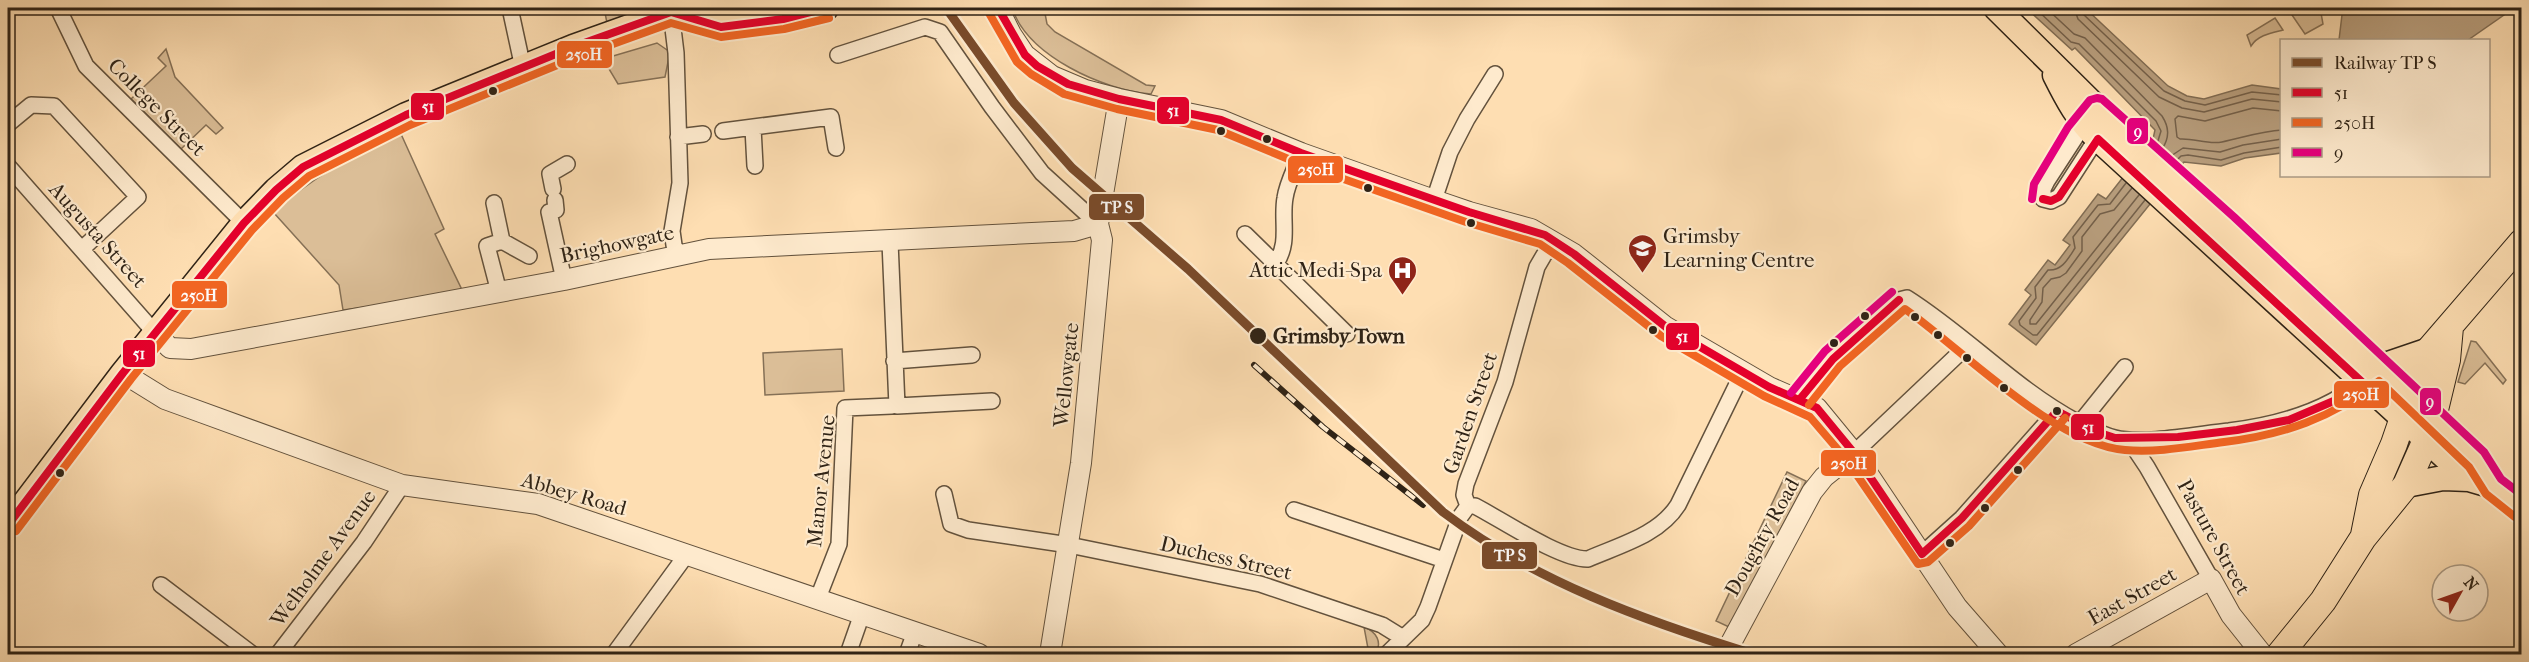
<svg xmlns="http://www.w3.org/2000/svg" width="2529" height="662" viewBox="0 0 2529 662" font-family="'IM FELL French Canon',serif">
<rect width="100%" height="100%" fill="#fedeb2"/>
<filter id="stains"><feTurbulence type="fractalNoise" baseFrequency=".00333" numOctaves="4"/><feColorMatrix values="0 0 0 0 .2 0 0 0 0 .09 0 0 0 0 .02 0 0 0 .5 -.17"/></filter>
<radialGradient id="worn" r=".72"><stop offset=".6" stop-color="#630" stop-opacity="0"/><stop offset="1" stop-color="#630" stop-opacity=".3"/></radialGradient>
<!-- green -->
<path fill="#dbbe97" stroke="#857056" stroke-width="1.5" d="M604,8H646L607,23Z
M1012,8H1044L1047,24L1055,32L1146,85L1155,86L1151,94C1103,90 1028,56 1012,8Z
M2295,8L2321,13L2323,24L2305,34L2292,15V9Z
M2275,18L2283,30C2271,33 2258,35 2251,46L2247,35Z
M657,43L670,52L665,77L618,84L603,59Z
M166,49L175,77L223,128L216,134L206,125L181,149L131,99L166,66L158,58Z
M401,134L444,229L435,234L464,294L343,310L339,285L274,213C311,176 354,156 401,134Z
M2471,341L2476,342L2506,380L2503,384L2485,363L2465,384L2458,382Z
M842,349L844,391L765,395L763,353Z
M1787,472L1806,481L1729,627L1716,621Z
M1364,627C1377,632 1382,642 1376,654H1369Z"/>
<!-- water -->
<path fill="#b89e7d" stroke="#816d54" stroke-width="1.5" d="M2026,8H2085L2168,86L2187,96L2204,99L2252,85L2281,89V153L2245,158L2221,166L2184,162L2036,345L2009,324L2031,295L2025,290L2048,260L2055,265L2070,245L2063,240L2098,194L2106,199L2153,139L2155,130L2075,48L2072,50Z
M2345,8H2514L2468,40H2339L2342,15Z"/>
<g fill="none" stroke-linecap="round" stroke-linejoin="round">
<!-- shore -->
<path stroke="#74604a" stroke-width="1.5" d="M2035,8L2071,42L2079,44L2156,121L2161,131L2157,144
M2046,8L2074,34L2085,38L2162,116C2169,127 2170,137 2162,149
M2074,8L2078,19L2159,97L2182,108L2204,112L2252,99L2282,102
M2082,8L2083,14L2164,91L2185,101L2205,105L2252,92L2282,95
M2282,111L2253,108L2205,121L2178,116L2175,119L2177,137L2180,139C2194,138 2208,145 2222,142C2242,138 2261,131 2282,130
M2171,156L2183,148L2220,152L2243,145L2282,139
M2176,161L2181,156L2188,155L2221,160L2244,153L2282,147
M2126,183L2110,204L2098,205L2073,237L2075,248C2068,259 2062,271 2048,270L2035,287L2036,298L2019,321L2020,325L2033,335H2037L2145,200
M2132,188L2114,210L2100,214L2082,237V251L2066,273L2060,277L2051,279L2043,288L2042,302L2030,320V324H2036L2139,195"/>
<defs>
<path id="minor" d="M58,8L86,66L244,223
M510,8L523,68
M674,8L671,12L676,53L680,183L672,231L674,245L679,256
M838,55L925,27L940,32L992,107L1042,173L1098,224
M2088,118L2047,181L2043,189V199L2051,201L2059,197L2090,149L2103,133
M8,124L31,105L54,106L138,197L82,249
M753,128L755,166
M723,131L831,117L836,148
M678,137L703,134
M8,166L156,334
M553,189L550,174L567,164
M555,200L556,210L549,212L564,280
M1434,200L1450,152L1467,119L1495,74
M494,203L502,241L529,256
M1245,234L1347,334
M890,242L897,406L992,401
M1276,263C1290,243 1281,220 1285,198C1287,183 1296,167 1301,153
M499,292L487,246L502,241
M894,361L972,355
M1800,399C1823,359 1866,332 1899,300L1907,298C1967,336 2015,389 2077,422C2089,428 2102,435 2115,438C2143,445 2199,434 2229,431C2278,425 2330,411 2367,377
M2080,423L2125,367
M2129,440L2147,467L2211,579
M1854,453L1968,345
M944,494L951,524L968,530L1069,545L1260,584L1382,625L1403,638
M1468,506H1475C1502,520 1561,560 1588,559C1620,545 1659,535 1678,505L1743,372
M1294,510L1444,560
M1922,554L1962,518L2057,411
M161,585L252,654
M818,598L839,544L845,408L892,406
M278,654L364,542L402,485
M614,654L687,554
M848,654L862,614
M907,654L915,632
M1387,654L1422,620L1428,607L1460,517L1468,506L1464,495L1466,484L1505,382L1537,267L1544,255L1556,242"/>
<path id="tertiary" d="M998,8L1011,34L1025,55L1052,76L1085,90L1119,99L1221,120L1301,153L1434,200L1469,212L1531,229L1574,254L1666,327L1769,387L1817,408L1854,453L1957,607L1998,654
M156,334L170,348L191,349L564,280L709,249L1074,231L1098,224
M123,373L165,399L402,485L538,504L979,654
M1050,654L1081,463L1102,240L1098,224L1119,99
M1725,654L1812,492L1824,477L1854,453
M2076,654L2211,579L2231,615L2262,654"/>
<path id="primary" d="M1996,8L2097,108L2227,225L2462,446L2477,460L2493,486L2522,509
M671,12L721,27L783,19L826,8
M2055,75C2067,99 2078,120 2098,139L2456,467L2469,479L2493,486
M2379,367L2429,350
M2406,485L2443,478L2469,479
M8,525L123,373L244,223L276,190L303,167L406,115L573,47L671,12"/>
<path id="trunk" d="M2364,535L2372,495L2394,444L2418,374L2429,350L2522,242
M2280,654L2323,601L2363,538L2406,485L2426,440L2433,418L2447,360L2450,327"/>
</defs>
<!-- minor casing -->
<use href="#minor" stroke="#63523d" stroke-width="18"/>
<!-- tertiary casing -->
<use href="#tertiary" stroke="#63523d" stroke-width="22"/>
<!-- primary casing -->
<use href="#primary" stroke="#2f2316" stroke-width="27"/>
<!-- trunk casing -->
<use href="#trunk" stroke="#2f2316" stroke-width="28"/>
<!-- minor -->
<use href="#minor" stroke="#feeacd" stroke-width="15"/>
<!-- tertiary -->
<use href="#tertiary" stroke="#feeacd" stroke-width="20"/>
<!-- primary -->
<use href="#primary" stroke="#fedeb2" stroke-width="24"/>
<!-- trunk -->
<use href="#trunk" stroke="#fedeb2" stroke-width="26"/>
<defs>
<path id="rail" d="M1254,365L1323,427L1423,505"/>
</defs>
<!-- rail casing -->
<use href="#rail" stroke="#2f2316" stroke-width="6"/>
<!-- rail -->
<use href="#rail" stroke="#feeacd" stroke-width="4" stroke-dasharray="11" stroke-linecap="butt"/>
<defs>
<path id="bus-1" d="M998,8L1025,55L1037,66L1068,84L1119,99L1221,120L1301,153L1469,212L1545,235L1574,254L1666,327L1769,387L1817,408L1854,453L1922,554L1962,518L2057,411L2097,432L2115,438L2178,437L2237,430L2289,420L2336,400L2362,382L2098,139L2059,197L2051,201L2043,199
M671,12L721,27L783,19L826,8
M1800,399L1833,359L1899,300
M8,525L123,373L244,223L276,190L303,167L406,115L573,47L671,12"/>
<path id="bus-2" d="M989,13L1017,62L1031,74L1064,94L1117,109L1218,130L1298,163L1466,222L1540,244L1568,263L1661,336L1764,396L1810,417L1846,459L1918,564L1928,562L1969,526L2065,418
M1809,405L1840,366L1905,309C1963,350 2054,444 2125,450C2158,453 2192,446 2224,442C2282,435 2333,418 2379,381L2469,467L2486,494L2515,517
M16,531L131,379L252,230L283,198L309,176L410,125L577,57L671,23L721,37L784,29L829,18"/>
<path id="bus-3" d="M2032,199L2034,184L2068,127L2090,100L2097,98L2102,99L2234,217L2484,452L2501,479L2522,495
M1791,393L1825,351L1892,292"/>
</defs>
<!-- bus-1 casing -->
<use href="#bus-1" stroke="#feeacd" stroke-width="12"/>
<!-- bus-2 casing -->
<use href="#bus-2" stroke="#feeacd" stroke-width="12"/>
<!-- bus-3 casing -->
<use href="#bus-3" stroke="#feeacd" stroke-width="12"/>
<!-- bus-1 -->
<use href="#bus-1" stroke="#e4002b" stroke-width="8"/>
<!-- bus-2 -->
<use href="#bus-2" stroke="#f26522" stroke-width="8"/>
<!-- bus-3 -->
<use href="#bus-3" stroke="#e5007d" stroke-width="8"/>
<defs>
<path id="rail-1" d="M946,8L1014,103L1072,168L1188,269L1443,512C1534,581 1645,621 1753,654"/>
</defs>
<!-- rail-1 casing -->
<use href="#rail-1" stroke="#feeacd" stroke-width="14"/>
<!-- rail-1 -->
<use href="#rail-1" stroke="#7a4b2a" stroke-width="9"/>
</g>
<!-- icons -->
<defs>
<symbol id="university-pin" viewBox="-11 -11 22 30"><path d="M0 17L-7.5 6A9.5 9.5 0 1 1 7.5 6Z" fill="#8f2418" stroke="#feeacd"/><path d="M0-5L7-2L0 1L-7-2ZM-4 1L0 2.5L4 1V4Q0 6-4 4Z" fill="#fff"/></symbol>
<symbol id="hospital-pin" viewBox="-11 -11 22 30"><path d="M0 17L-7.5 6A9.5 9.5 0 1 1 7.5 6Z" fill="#8f2418" stroke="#feeacd"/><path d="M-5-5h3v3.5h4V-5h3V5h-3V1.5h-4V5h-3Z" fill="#fff"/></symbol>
</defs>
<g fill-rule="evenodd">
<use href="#university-pin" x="1626" y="232" width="33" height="45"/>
<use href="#hospital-pin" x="1386" y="254" width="33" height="45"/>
</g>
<!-- markers -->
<g fill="#2f2316" stroke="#feeacd" stroke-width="2">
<circle cx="493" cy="91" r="5"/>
<circle cx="1221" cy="131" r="5"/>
<circle cx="1267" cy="139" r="5"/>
<circle cx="1368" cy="188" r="5"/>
<circle cx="1471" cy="223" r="5"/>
<circle cx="1865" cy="316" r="5"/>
<circle cx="1915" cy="317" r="5"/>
<circle cx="1653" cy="330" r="5"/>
<circle cx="1938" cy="335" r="5"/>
<circle cx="1258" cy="336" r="9"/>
<circle cx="1834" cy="343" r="5"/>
<circle cx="1967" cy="358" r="5"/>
<circle cx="2004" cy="388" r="5"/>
<circle cx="2057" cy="411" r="5"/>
<circle cx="2018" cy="470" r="5"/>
<circle cx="60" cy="473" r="5"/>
<circle cx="1985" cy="508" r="5"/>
<circle cx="1950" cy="543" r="5"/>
</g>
<g text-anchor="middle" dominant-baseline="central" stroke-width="4.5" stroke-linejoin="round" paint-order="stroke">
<!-- street labels -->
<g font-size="21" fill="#2f2316" stroke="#feeacd">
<text transform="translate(157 107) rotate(45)">College Street</text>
<text transform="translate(98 235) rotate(48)">Augusta Street</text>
<text transform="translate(617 244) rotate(-12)">Brighowgate</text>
<text transform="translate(1066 375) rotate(-84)">Wellowgate</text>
<text transform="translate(1470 413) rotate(-71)">Garden Street</text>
<text transform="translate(821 481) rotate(-84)">Manor Avenue</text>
<text transform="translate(574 494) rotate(16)">Abbey Road</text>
<text transform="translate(1762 537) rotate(-61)">Doughty Road</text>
<text transform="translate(2214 537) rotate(61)">Pasture Street</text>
<text transform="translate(323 558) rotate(-54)">Welholme Avenue</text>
<text transform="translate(1226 558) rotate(13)">Duchess Street</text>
<text transform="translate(2132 596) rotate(-29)">East Street</text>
</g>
<!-- poi labels -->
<g font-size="21" fill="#2f2316" stroke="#feeacd" text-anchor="start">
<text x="1663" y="236">Grimsby<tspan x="1663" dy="24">Learning Centre</tspan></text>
<text x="1382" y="270" text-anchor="end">Attic Medi-Spa</text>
</g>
<!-- stop labels -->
<g font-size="21" font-weight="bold" fill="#2f2316" stroke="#feeacd" text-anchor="start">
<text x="1273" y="336">Grimsby Town</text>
</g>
</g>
<g stroke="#feeacd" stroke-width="2">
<rect x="556" y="40" width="57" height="29" rx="6" fill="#f26522"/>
<rect x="410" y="92" width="35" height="29" rx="6" fill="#e4002b"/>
<rect x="1156" y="96" width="34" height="29" rx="6" fill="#e4002b"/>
<rect x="2126" y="117" width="23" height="28" rx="6" fill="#e5007d"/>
<rect x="1287" y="155" width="57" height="29" rx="6" fill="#f26522"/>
<rect x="1088" y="193" width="57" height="28" rx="6" fill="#7a4b2a"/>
<rect x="171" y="280" width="57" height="29" rx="6" fill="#f26522"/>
<rect x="1665" y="322" width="35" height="29" rx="6" fill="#e4002b"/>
<rect x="122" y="339" width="34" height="29" rx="6" fill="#e4002b"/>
<rect x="2333" y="380" width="57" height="29" rx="6" fill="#f26522"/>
<rect x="2419" y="387" width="23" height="29" rx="6" fill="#e5007d"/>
<rect x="2070" y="413" width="35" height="28" rx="6" fill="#e4002b"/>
<rect x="1820" y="449" width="57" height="28" rx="6" fill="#f26522"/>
<rect x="1481" y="541" width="57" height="29" rx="6" fill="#7a4b2a"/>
</g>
<g font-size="16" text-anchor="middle" font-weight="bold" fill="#fff">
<text x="584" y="60">250H</text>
<text x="428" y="112">51</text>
<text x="1173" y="116">51</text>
<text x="2138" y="137">9</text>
<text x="1316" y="175">250H</text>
<text x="1117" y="213">TP S</text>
<text x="199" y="301">250H</text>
<text x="1682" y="342">51</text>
<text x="139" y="359">51</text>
<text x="2361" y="400">250H</text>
<text x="2430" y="407">9</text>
<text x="2088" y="433">51</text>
<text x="1849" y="469">250H</text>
<text x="1510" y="561">TP S</text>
</g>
<!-- margin -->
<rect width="2529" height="662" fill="none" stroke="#fedeb2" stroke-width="30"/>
<rect x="9" y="9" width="2511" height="644" fill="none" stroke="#2f2316" stroke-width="3"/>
<rect x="15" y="15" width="2499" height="632" fill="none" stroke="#2f2316" stroke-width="1.5"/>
<!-- legend -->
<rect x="2280" y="39" width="210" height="138" fill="#feeacd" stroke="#ab9a84" stroke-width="1.5"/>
<rect x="2292" y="58" width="30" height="9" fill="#7a4b2a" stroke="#ab9a84" stroke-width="1.5"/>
<text x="2334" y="69" font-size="18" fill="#2f2316">Railway TP S</text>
<rect x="2292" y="88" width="30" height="9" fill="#e4002b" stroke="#ab9a84" stroke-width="1.5"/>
<text x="2334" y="99" font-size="18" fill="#2f2316">51</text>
<rect x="2292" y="118" width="30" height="9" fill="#f26522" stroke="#ab9a84" stroke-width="1.5"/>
<text x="2334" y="129" font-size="18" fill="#2f2316">250H</text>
<rect x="2292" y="148" width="30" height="9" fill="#e5007d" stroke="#ab9a84" stroke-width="1.5"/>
<text x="2334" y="159" font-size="18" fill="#2f2316">9</text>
<!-- north arrow -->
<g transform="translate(2460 593) rotate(50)"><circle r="28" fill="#feeacd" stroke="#ab9a84" stroke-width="1.5"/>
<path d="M0-4.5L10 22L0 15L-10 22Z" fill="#8f2418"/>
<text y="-9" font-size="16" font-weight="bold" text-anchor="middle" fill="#2f2316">N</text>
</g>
<rect width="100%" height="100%" filter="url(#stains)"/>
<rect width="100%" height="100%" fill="url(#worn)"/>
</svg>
